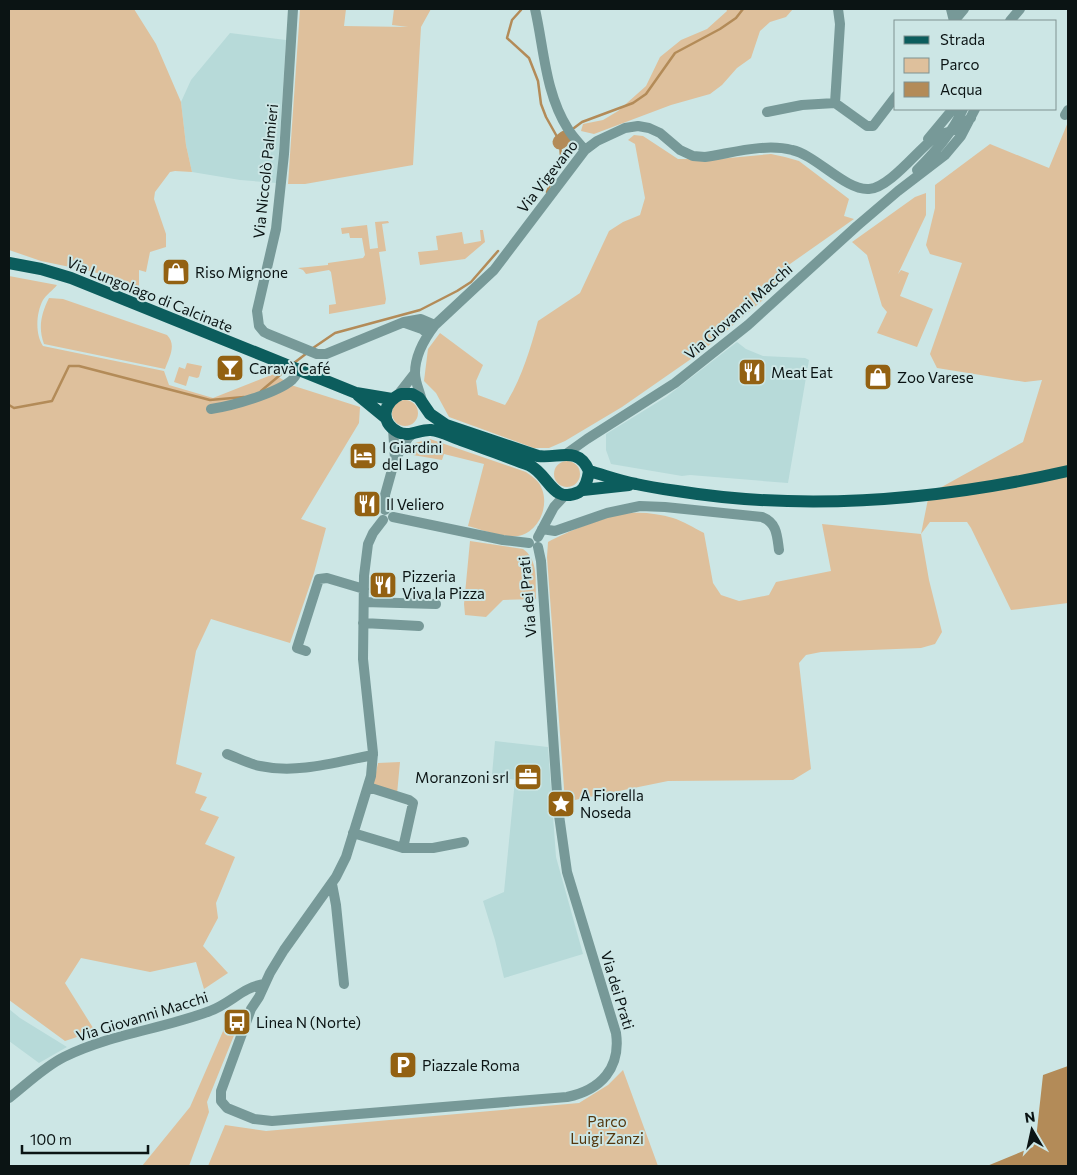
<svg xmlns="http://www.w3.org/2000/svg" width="1077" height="1175" viewBox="0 0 1077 1175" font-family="Commissioner,sans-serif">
<rect width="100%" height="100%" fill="#cce6e5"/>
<!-- built -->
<path fill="#b7dad9" d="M230,33L286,40L277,183L240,180L192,172L186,145L181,102L191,80Z
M737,342L746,349L763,356L805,358L809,360L788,483L690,475L682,476L611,464L606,450V434L666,397Z
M495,741L548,747L556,857L583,954L504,978L495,940L483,901L504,892L515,780L492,775Z
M9,1009L20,1018L67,1047L39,1063L9,1041Z"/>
<!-- green -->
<path fill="#dec09c" d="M9,9H134L156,44L181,102L186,145L192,172L175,171L170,172L155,192L154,199L166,234V247L150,252L146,272L139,270V287L94,272L41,261L9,250Z
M300,9H346L344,26L408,27L392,25L394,9H431L421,27L413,165L305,184H288Z
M726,9H793L786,17L770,22L760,31L751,58L737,68L722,85L710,94L671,105L594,134L581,131L583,124L603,120L618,111L646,86L660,57L681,40L707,29L727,11Z
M1068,122V603L1011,610L971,528L967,522H930L921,534L929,580L942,632L935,644L921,648L821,652L806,655L799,663L811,769L793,780L668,781L565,802L547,557L548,542C566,532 610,514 631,513C644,512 660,514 673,518C683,521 694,528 704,533L713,583L721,595L739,601L769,595L776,582L831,571L822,524L921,534L929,494L1023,442L1042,380L1025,382L937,368L930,354L962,263L930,254L926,245L935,208V185L990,144L1049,168Z
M634,135L643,136L678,159H718L771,154L785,157L799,161L849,199L844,216L854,219L790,264L763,300L701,352L622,407L565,441L549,448H534L449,417L436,393L424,381L428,349L440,333L483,365L476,381L478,395L505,405C521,380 530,350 538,321L580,293L609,231L623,222L640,215L645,198L635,144L628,140Z
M926,193V215L898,274L901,270L909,273L900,296L933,309L917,347L877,333L887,312L882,306L867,255L852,242L915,197Z
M388,221L389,223L382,224L386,251L379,252L386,299L385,304L329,314V305L336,304L331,272L329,270L306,274L303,270L298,268L328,265V263L363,258L365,255L362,238H350L349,233L342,234L341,228L367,225L370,249L378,248L375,222Z
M480,230H483L485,242L465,259L420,265L418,252L438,250L436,236L462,232L464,244L481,241Z
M9,276L57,285C53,290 46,295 43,300C36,313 35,334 43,346L164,371L169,385L213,398L274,374L291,385L360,407L359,423L301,519L326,528L314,573L290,643L211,619L196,651L176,764L202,773L195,793L207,797L200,810L219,817L205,844L235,857L216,903L218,918L203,946L228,973L204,989L196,962L150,972L81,958L65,983L95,1031L65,1041L9,1000Z
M49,298L63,299L167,335C177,345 169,358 165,369L44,344C38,328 41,314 49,298Z
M187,363L202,366L199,377L197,378L189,376L186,386L174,382L179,367L185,369Z
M392 413a13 13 0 1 1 26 0a13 13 0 1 1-26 0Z
M430,439L526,472C530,475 535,478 538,482C552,500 541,532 518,536C505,538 482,530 468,526L484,464L444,454L442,460L407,454L415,443Z
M554 474a13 13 0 1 1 26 0a13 13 0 1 1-26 0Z
M470,541L523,549C539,560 535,582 536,599L503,600L486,617L465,615L464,604Z
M400,762L397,794L373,786L378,763Z
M234,1021L237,1028L207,1102L209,1112L189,1166H142L190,1107L227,1022Z
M623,1070L658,1166H208L225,1125L266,1131L579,1103L608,1085Z"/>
<!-- water -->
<path fill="#b38b58" d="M1068,1066V1166H987L1033,1147L1036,1139L1043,1075Z"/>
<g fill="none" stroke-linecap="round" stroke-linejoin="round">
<!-- stream -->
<path stroke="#b38b58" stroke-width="2.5" d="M521,9V10L512,20L507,38L529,58L538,81L541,104L546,117L560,142L561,157L547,192
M574,128L582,122L633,103L646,94L675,53L720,29L736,18L743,9
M313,348L335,333L420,310L457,291L471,282L498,251
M294,363L307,353
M261,391L286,370
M9,405L14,408L52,401L69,366H79L210,400L244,397"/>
<!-- river -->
<path stroke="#b38b58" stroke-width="15" d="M560,142L565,138"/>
<!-- minor -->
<path stroke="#779998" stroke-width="10" d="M293,9L284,154L276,229L257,311L259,326L264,332L268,334L317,354H326L404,322L421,319L435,325
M535,9C544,48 545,93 568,129C572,136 579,143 585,150
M951,9L954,21
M954,21L964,9
M1010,21L1020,9
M835,103L840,24L838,9
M767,112L802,105L835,103L867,126H873L896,96
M1065,115L1068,110
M928,139L953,109
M917,170C936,151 952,133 963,109
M405,323L422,329L428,334
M397,396L415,373
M422,401C420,392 415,382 415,373C415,355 425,338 435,325L494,270L585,150L597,141L625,128L638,126L649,128L660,133L680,150L693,156L705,157C732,153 765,143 792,150C816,155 846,191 869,189C889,188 917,151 934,138C941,133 949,133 955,129C961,126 965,122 971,118
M211,409C232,406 277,393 292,380C295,377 297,373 299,370
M566,454L587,439L675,383L748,325L857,226L898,191L945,155L961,136L975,109
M395,459L408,438L414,433
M385,510V495L395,459L393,429
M393,517L503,540L529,543
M383,520L373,533L368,544L364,576L363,659L373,753L371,776L346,857L336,877L284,950L270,973L259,997L251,1009L221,1091V1101L227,1108L254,1119L272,1121L567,1097C601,1090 621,1068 616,1033L567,872L558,808L541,561L538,547
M542,529L555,531L607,513L640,506L665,507L762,517C777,523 777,535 779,550
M538,537L554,507L566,494
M364,602L436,604
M363,623L419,626
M306,651L297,648L319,579L327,578L364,589
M227,754C238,758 249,764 260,766C298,774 336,762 373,755
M368,787L409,800L413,803L403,848
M353,833L403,848H433L464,842
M332,884L336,905L344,984
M9,1098C27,1084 44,1067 64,1057C110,1034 163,1029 210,1011C230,1004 243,987 264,984"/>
<!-- major -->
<path stroke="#0c5d5d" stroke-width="12" d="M9,263L41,269L71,278L356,393L392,399
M401,394H412L419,398L430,414L446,425L538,456C558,459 578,445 589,471C588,478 586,488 579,492C552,505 549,474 529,465C506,457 484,448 461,440C452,437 441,431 431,430C420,429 409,438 398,432C379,422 383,402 401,394Z
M358,395L386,418
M589,471C604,475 620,481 636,484C649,487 663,489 677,491C808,512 940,500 1068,471
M583,490L629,485"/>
</g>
<!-- icons -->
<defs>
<symbol id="shop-square" viewBox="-11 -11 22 22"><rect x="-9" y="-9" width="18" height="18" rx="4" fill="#936112" stroke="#cce6e5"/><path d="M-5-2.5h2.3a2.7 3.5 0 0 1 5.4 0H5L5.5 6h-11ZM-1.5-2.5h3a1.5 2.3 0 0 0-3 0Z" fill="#fff"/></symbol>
<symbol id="bar-square" viewBox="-11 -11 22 22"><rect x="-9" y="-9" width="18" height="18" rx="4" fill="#936112" stroke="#cce6e5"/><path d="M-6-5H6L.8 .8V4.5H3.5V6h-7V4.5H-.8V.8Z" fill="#fff"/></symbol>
<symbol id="restaurant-square" viewBox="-11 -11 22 22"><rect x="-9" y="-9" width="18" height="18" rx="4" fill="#936112" stroke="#cce6e5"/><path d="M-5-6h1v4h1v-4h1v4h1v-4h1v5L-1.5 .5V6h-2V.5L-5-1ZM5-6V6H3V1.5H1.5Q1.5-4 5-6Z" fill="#fff"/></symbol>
<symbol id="hotel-square" viewBox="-11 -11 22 22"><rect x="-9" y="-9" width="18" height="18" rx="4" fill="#936112" stroke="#cce6e5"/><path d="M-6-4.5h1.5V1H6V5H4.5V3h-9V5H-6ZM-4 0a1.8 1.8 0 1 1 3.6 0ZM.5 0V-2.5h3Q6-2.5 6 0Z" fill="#fff"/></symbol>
<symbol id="office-square" viewBox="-11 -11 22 22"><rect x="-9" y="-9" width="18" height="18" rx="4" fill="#936112" stroke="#cce6e5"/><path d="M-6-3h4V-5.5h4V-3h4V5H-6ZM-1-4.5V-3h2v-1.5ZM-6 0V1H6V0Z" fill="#fff"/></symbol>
<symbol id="sight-square" viewBox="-11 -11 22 22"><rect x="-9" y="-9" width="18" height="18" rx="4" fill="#936112" stroke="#cce6e5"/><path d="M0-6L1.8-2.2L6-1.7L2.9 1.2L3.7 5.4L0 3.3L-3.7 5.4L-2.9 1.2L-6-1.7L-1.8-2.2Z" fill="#fff"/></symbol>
<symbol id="bus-square" viewBox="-11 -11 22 22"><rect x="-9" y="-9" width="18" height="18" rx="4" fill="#936112" stroke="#cce6e5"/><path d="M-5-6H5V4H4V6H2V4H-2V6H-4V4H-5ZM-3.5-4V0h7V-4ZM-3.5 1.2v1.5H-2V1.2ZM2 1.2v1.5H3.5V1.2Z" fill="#fff"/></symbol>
<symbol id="parking-square" viewBox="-11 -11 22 22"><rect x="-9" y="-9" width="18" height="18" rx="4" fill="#936112" stroke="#cce6e5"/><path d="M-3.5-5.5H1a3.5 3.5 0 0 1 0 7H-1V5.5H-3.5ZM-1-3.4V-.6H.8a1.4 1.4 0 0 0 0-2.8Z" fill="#fff"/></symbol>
</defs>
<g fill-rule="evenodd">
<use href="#shop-square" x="160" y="256" width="32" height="32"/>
<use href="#bar-square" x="214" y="352" width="32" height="32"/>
<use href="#restaurant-square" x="736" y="356" width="32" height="32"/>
<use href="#shop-square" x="862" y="361" width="32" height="32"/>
<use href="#hotel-square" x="347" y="440" width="32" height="32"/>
<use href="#restaurant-square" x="351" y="488" width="32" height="32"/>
<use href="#restaurant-square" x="367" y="569" width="32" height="32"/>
<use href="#office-square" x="512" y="761" width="32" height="32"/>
<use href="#sight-square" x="545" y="788" width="32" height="32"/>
<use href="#bus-square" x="221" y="1006" width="32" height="32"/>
<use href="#parking-square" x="387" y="1049" width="32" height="32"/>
</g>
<g text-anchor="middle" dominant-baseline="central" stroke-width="4" stroke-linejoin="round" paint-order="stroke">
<!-- street labels -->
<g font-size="15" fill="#0b1414" stroke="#cce6e5">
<text transform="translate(265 171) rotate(-84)">Via Niccolò Palmieri</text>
<text transform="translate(547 176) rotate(-52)">Via Vigevano</text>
<text transform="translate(150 294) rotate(22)">Via Lungolago di Calcinate</text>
<text transform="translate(738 311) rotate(-41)">Via Giovanni Macchi</text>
<text transform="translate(527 597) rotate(-95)">Via dei Prati</text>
<text transform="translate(618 990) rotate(73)">Via dei Prati</text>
<text transform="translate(142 1016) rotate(-17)">Via Giovanni Macchi</text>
</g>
<!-- poi labels -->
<g font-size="15" fill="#0b1414" stroke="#cce6e5" text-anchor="start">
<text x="195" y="272">Riso Mignone</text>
<text x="249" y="368">Caravà Café</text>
<text x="771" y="372">Meat Eat</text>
<text x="897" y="377">Zoo Varese</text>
<text x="382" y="447">I Giardini<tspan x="382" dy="17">del Lago</tspan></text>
<text x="386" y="504">Il Veliero</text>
<text x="402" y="576">Pizzeria<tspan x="402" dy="17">Viva la Pizza</tspan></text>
<text x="509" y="777" text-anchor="end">Moranzoni srl</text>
<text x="580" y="795">A Fiorella<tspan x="580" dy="17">Noseda</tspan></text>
<text x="256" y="1022">Linea N (Norte)</text>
<text x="422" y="1065">Piazzale Roma</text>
</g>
<!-- park labels -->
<g font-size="15" fill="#53370e" stroke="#cce6e5">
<text x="607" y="1121">Parco<tspan x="607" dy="17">Luigi Zanzi</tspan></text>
</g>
</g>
<!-- border -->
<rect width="1077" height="1175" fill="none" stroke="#0b1414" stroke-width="20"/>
<!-- legend -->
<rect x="894" y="20" width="162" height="90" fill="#cce6e5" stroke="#7f9291"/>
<rect x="904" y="36" width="25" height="8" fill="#0c5d5d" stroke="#7f9291"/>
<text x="940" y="45" font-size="15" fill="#0b1414">Strada</text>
<rect x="904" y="58" width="25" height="15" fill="#dec09c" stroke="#7f9291"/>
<text x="940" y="70" font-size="15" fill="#0b1414">Parco</text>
<rect x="904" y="82" width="25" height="15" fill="#b38b58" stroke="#7f9291"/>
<text x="940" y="95" font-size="15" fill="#0b1414">Acqua</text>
<!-- north arrow -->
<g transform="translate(1032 1130) rotate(351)" stroke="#cce6e5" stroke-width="4" paint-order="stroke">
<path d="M0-4L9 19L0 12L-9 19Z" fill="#0b1414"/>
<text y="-8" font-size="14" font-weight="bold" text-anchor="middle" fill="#0b1414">N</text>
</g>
<!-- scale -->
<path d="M22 1145v8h126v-8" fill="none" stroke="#0b1414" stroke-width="2.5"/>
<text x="30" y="1145" font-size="15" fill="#0b1414" stroke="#cce6e5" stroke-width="4" paint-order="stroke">100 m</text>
</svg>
